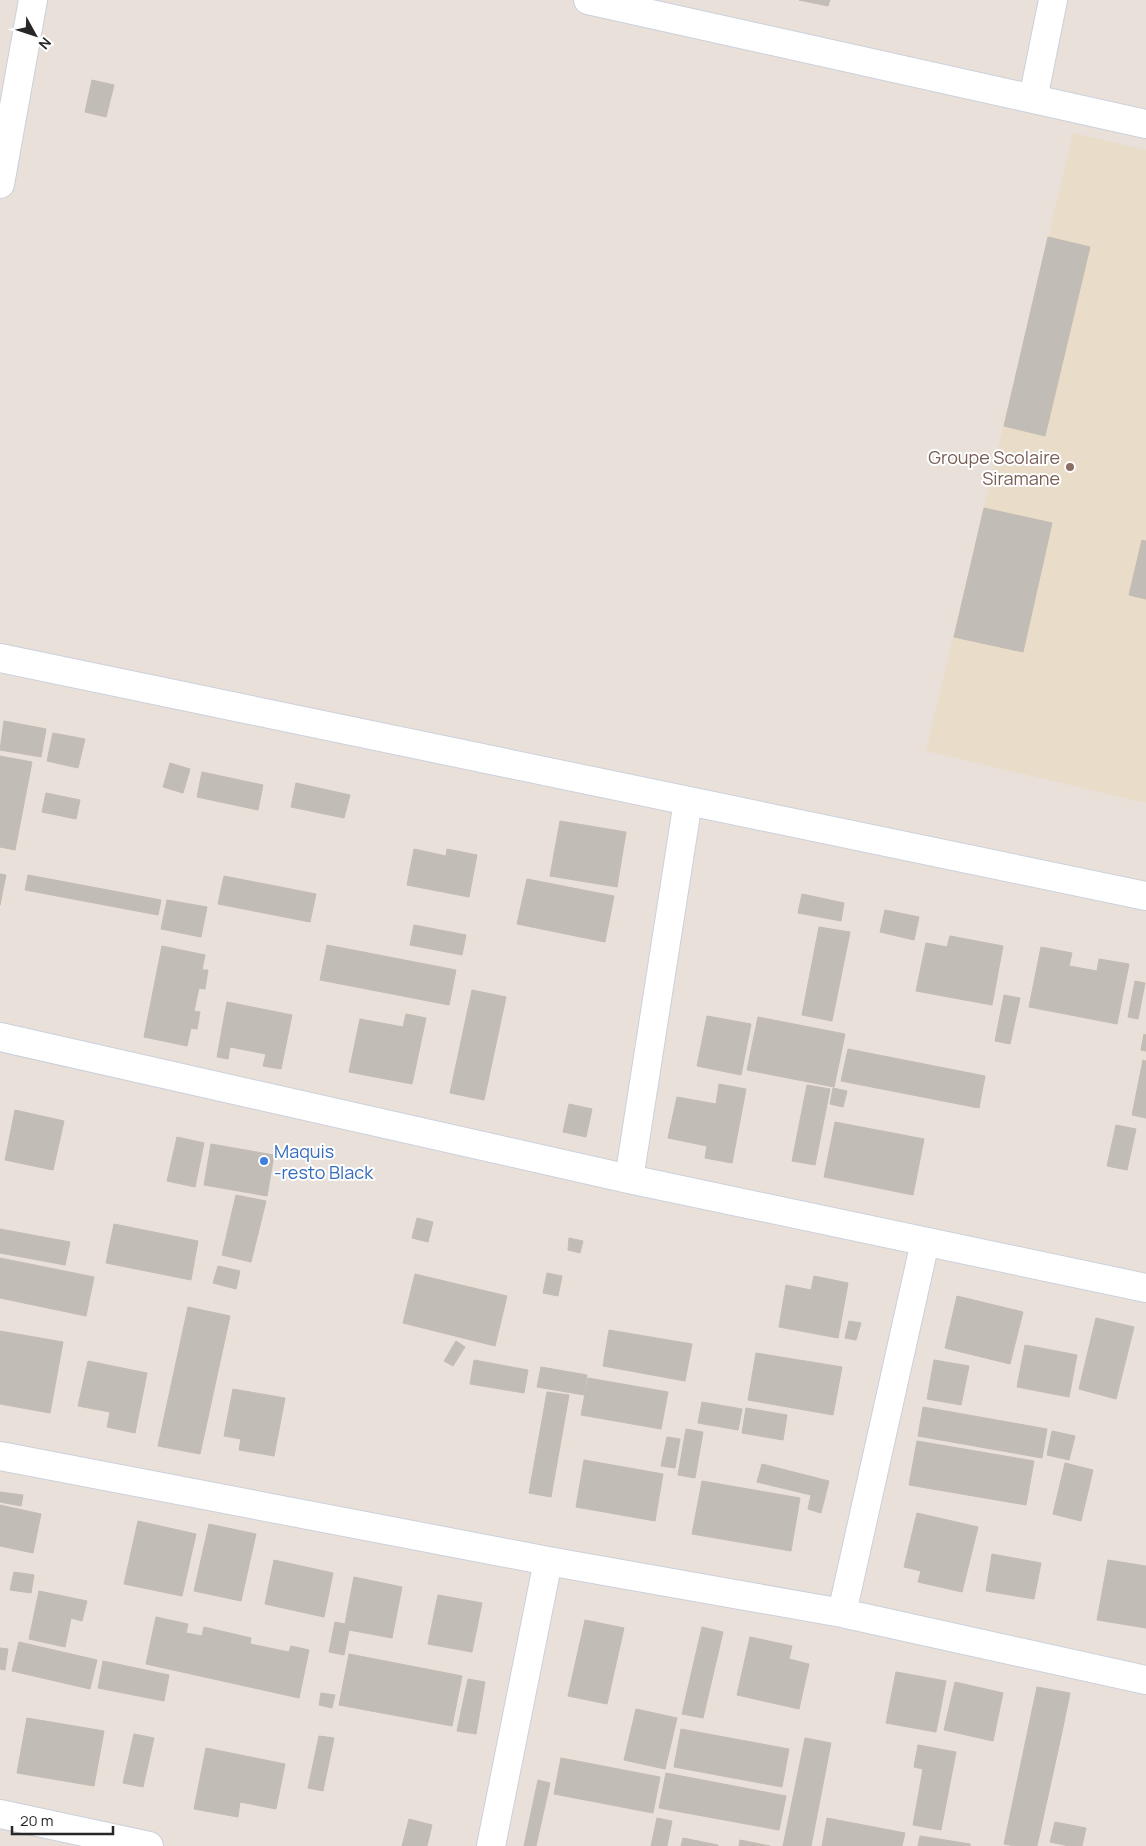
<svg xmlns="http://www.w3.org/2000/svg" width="1146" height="1846" viewBox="0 0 1146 1846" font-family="Manrope,sans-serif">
<rect width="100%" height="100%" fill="#e8e0d9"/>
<!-- education -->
<path fill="#e9dcc9" d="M1073,133L1146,150V803L926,751Z"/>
<!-- building -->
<path fill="#c1bcb5" stroke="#c3bcb3" d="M799,0H830L828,6Z
M92,80L114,85L106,117L85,112Z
M1048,237L1090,247L1045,436L1004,426Z
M984,508L1052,523L1023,652L954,637Z
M1142,540L1146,541V599L1129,595Z
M4,721L46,729L41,757L0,750Z
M53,733L85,739L78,768L47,761Z
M0,756L32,762L15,850L0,847Z
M170,763L190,769L183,793L163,787Z
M202,772L263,785L258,810L197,797Z
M296,783L350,795L344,818L291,807Z
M46,793L80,800L76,819L42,812Z
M560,821L626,832L617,887L550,876Z
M414,849L446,856L447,849L477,855L469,897L407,885Z
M0,874L6,875L0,905Z
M28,875L161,900L158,915L25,890Z
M224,876L316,894L310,922L218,904Z
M527,879L614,896L605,942L517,924Z
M802,894L844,903L841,921L798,913Z
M167,900L207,907L201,937L161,929Z
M885,910L919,917L914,940L880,932Z
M414,925L466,935L462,955L410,945Z
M819,927L850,932L832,1021L802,1015Z
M950,936L1003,946L992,1005L916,991L926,943L947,947Z
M327,945L456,970L449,1005L320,980Z
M162,946L205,955L202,970H208L205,989L199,988L194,1011L200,1012L197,1029L191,1028L187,1046L144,1037Z
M1041,947L1072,953L1069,966L1097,971L1099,959L1129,964L1117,1024L1029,1007Z
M1135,981L1145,983L1138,1019L1128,1017Z
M472,990L506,997L484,1100L450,1093Z
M1004,995L1020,998L1010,1044L995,1041Z
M227,1002L292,1015L281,1069L263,1066L266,1054L230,1047L228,1059L217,1057Z
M406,1014L426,1018L412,1084L349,1072L360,1019L403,1027Z
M707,1016L751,1024L741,1075L697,1066Z
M758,1017L845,1034L834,1087L747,1070Z
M1144,1034L1146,1035V1051L1141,1050Z
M848,1049L985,1076L979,1108L841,1081Z
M1143,1060L1146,1061V1118L1132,1115Z
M719,1084L746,1089L732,1163L705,1158L707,1146L668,1138L677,1097L716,1104Z
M807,1085L830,1089L815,1165L792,1161Z
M833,1088L847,1091L843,1107L830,1104Z
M569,1104L592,1109L586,1137L563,1132Z
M15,1110L64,1121L53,1170L5,1160Z
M835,1122L924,1139L913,1195L824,1177Z
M1116,1125L1136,1129L1127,1170L1107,1166Z
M177,1137L204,1143L195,1187L167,1181Z
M211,1144L274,1155L267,1196L204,1185Z
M236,1195L266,1201L251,1262L222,1255Z
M417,1218L433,1222L428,1242L412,1238Z
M114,1224L198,1241L191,1280L106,1263Z
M0,1229L70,1242L65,1265L0,1253Z
M569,1238L583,1241L580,1253L568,1250Z
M0,1258L94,1277L86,1316L0,1298Z
M218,1266L240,1271L236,1289L213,1283Z
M547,1273L562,1276L558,1296L543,1293Z
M415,1274L507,1296L495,1346L403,1323Z
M814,1276L848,1283L838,1338L779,1327L786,1285L811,1290Z
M957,1296L1023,1312L1010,1364L945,1348Z
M188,1307L230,1316L200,1454L158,1446Z
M1096,1318L1134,1327L1116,1399L1079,1389Z
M849,1321L861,1323L856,1340L845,1338Z
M609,1330L692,1344L685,1381L603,1366Z
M0,1331L63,1342L50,1413L0,1404Z
M456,1341L465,1347L453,1366L444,1361Z
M1025,1345L1077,1355L1069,1397L1017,1387Z
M756,1353L842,1367L833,1415L748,1400Z
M474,1360L528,1370L524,1393L470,1384Z
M934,1360L969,1366L961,1405L927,1399Z
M88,1361L147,1373L135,1433L107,1427L110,1412L78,1406Z
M541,1367L587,1375L584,1395L537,1387Z
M588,1378L668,1392L661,1429L581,1415Z
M233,1389L285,1398L274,1456L239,1450L241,1439L224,1436Z
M547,1392L569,1395L551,1497L529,1493Z
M702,1402L742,1409L738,1430L698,1423Z
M923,1407L1047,1429L1042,1458L918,1436Z
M746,1408L787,1415L783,1440L742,1433Z
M686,1429L703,1432L695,1478L678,1475Z
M1052,1431L1075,1436L1069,1460L1047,1455Z
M667,1437L680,1439L675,1468L661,1466Z
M917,1441L1034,1461L1026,1505L909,1485Z
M584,1460L663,1474L655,1521L576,1507Z
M1065,1463L1093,1470L1081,1521L1053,1514Z
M762,1464L829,1481L821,1513L808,1509L811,1495L757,1482Z
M702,1481L800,1498L791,1551L692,1534Z
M0,1492L23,1495L21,1506L0,1502Z
M0,1505L41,1514L33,1553L0,1546Z
M917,1513L978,1527L962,1592L918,1582L921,1571L904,1567Z
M138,1521L196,1534L182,1596L124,1584Z
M209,1524L256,1534L241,1601L194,1591Z
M992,1554L1041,1563L1034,1599L986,1591Z
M274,1560L333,1573L324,1617L265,1604Z
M1108,1560L1146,1566V1628L1097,1620Z
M14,1572L34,1575L31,1593L10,1590Z
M354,1577L402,1587L392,1638L349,1630L344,1655L329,1652L335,1622L345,1624Z
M39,1591L87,1601L82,1621L71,1618L65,1647L29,1639Z
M438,1595L482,1603L472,1652L428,1644Z
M156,1617L188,1624L186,1633L202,1636L204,1627L251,1638L250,1644L289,1652L291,1646L309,1650L299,1698L146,1664Z
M585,1620L624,1628L607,1704L568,1696Z
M702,1627L723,1632L703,1718L682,1714Z
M750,1637L792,1646L789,1659L809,1664L799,1709L737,1695Z
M19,1642L97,1660L90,1689L12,1671Z
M0,1648L8,1649L5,1670L0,1669Z
M349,1654L462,1676L452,1726L339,1705Z
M103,1661L169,1675L164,1701L98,1688Z
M896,1672L946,1681L936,1732L886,1723Z
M468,1679L485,1682L476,1734L457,1731Z
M955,1682L1003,1693L993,1741L944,1730Z
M1037,1687L1070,1693L1062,1732L1029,1725Z
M321,1693L335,1695L332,1708L319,1705Z
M636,1709L677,1718L665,1769L624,1760Z
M27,1718L104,1731L94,1786L17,1773Z
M1029,1725L1062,1732L1037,1846H1015L1004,1844Z
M681,1729L789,1749L782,1787L674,1767Z
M134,1734L154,1738L143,1787L123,1783Z
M319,1736L334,1738L323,1791L308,1788Z
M805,1738L831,1743L811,1846H783Z
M918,1745L956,1752L941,1830L913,1825L923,1769L914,1767Z
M206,1748L285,1764L276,1809L240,1802L238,1817L194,1809Z
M561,1758L660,1777L653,1813L554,1794Z
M666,1773L786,1796L779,1830L659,1808Z
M538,1780L550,1783L536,1846H524Z
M657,1818L672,1821L667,1846H651Z
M827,1818L905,1833L902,1846H822Z
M409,1819L432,1825L427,1846H402Z
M1055,1822L1086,1828L1082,1846H1069L1050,1842Z
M920,1836L970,1844V1846H918Z
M683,1838L718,1845V1846H681Z
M740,1840L770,1846H739Z"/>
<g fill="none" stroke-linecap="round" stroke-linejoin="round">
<defs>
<path id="minor" d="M588,0L1146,124
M1033,99L1053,0
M0,184L33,0
M0,1037L629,1179L1146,1288
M629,1179L688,801
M0,1456L548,1561L842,1613L1146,1680
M842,1613L925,1242
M0,1814L149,1846
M491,1846L548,1561"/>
<path id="secondary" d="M0,658L1146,896"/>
</defs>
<!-- minor casing -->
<use href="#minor" stroke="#ccd0db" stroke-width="30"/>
<!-- secondary casing -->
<use href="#secondary" stroke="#ccd0db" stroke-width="30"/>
<!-- minor -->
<use href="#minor" stroke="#fff" stroke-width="28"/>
<!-- secondary -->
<use href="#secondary" stroke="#fff" stroke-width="28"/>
</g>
<!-- markers -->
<circle fill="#8d6e63" stroke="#fff" stroke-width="2" cx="1070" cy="467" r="5"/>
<circle fill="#3f7fe0" stroke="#fff" stroke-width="2" cx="264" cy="1161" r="5"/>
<g text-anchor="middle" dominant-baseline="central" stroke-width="4" stroke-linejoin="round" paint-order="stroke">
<!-- education labels -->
<g font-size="18" fill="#785e54" stroke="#fff" text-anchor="end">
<text x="1060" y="457">Groupe Scolaire<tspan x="1060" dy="21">Siramane</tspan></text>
</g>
<!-- shop labels -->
<g font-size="18" fill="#366cbe" stroke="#fff" text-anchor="start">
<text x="274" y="1151">Maquis<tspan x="274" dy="21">-resto Black</tspan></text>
</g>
</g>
<!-- north arrow -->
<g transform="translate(35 35) rotate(130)" stroke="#ffffff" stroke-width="4" paint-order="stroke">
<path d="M0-4L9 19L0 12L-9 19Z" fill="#272727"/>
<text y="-8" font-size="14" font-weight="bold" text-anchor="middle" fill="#272727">N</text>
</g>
<!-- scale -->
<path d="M12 1826v8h101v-8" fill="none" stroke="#272727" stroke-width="2.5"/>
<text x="20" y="1826" font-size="15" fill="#272727" stroke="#ffffff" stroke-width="4" paint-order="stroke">20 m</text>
</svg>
